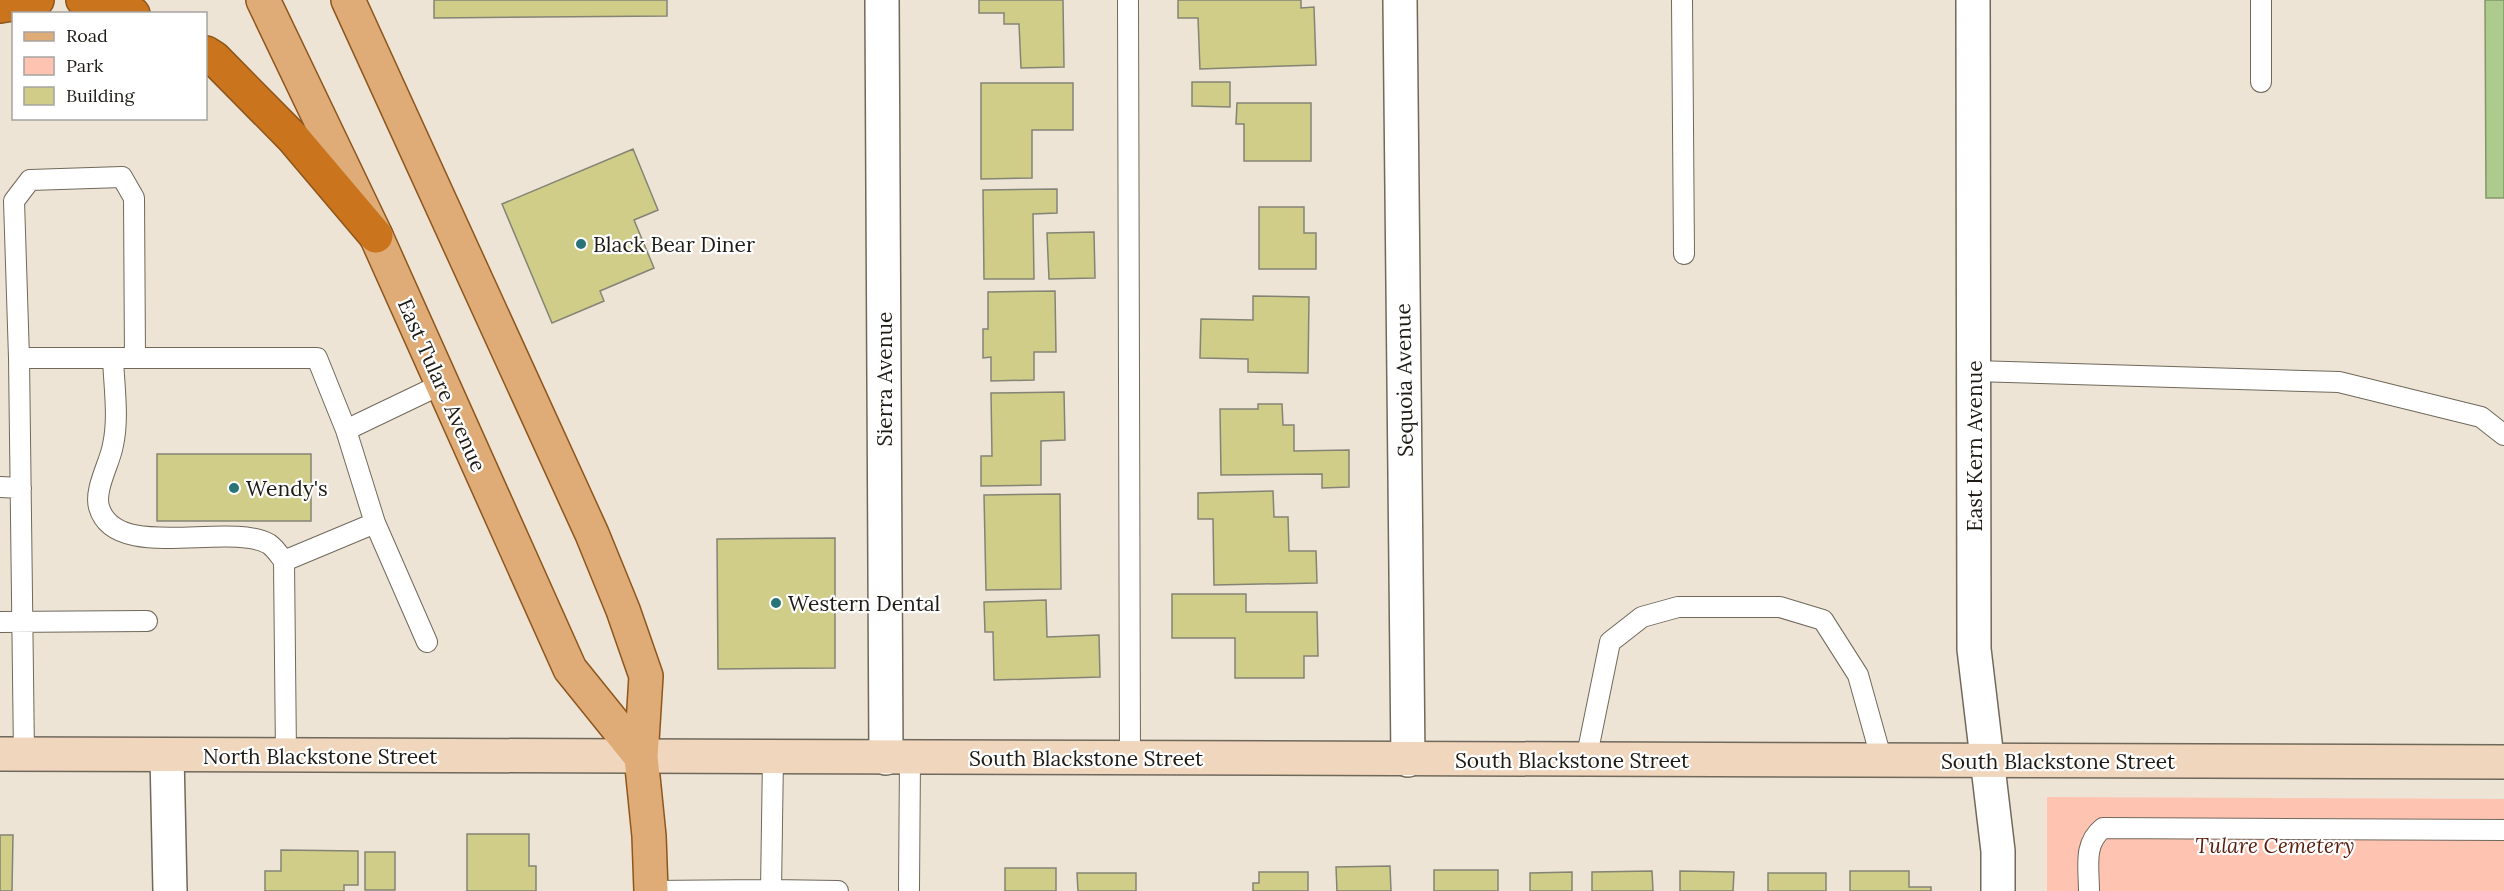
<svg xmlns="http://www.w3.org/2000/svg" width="2504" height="891" viewBox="0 0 2504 891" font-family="Lora,serif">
<rect width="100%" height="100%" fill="#ede4d5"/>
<!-- green -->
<path fill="#ffc3b2" d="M2047,797L2504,799V891H2047Z"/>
<!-- water -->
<path fill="#aecb8e" stroke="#83966a" stroke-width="1.5" d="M2485,0H2504V198H2486Z"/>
<!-- building -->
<path fill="#d0cd89" stroke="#848475" stroke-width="1.5" d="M434,0H667V16L434,18Z
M979,0H1063L1064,67L1021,68L1019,24H1004V13H979Z
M1178,0H1301V8L1314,7L1316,65L1200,69L1198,18H1178Z
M1192,82H1230V107L1192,106Z
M981,83H1073V130H1032V178L981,179Z
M1237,103H1311V161H1244V124H1236Z
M633,149L658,210L634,220L654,268L600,291L604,301L552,323L502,204Z
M1057,189V213L1033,214L1034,279H984L983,190Z
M1259,207H1304V233H1316V269H1259Z
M1094,232L1095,278L1049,279L1047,233Z
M1055,291L1056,352H1034V380L991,381V357L983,358V329H988V292Z
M1253,296L1309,297L1308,373L1248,372V359L1200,358L1201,319L1253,320Z
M1064,392L1065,440L1041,441V485L981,486V456H992L991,393Z
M1258,404H1282L1283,425H1294V451L1349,450V487L1322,488V474L1221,475L1220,409H1258Z
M157,454H311V521H157Z
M1273,491L1274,517H1288L1289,551H1316L1317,583L1214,585L1213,519H1198V493Z
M1060,494L1061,589L986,590L984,495Z
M835,538V668L718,669L717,539Z
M1172,594H1246V612H1317L1318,656H1304V678H1235V638H1172Z
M1046,600L1047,637L1099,635L1100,677L994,680L993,632H985L984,602Z
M467,834H529V866H536V891H467Z
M0,835H13L12,891H0Z
M281,850L358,851V885H344V891H265V871H281Z
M365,852H395V890H365Z
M1390,866L1391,891H1337L1336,867Z
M1005,868H1056V891H1005Z
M1434,870H1498V891H1434Z
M1652,871L1653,891H1592V872Z
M1680,871L1734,872L1733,891H1680Z
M1850,871H1909V887H1931V891H1850Z
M1259,872H1308V891H1253V883H1259Z
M1572,872V891H1530V873Z
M1077,873H1136V891H1078Z
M1768,873H1826V891H1768Z"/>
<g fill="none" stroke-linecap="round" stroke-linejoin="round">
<defs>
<path id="lane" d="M1128,0L1130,759
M1682,0L1684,254
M2261,82V0
M19,358L14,201L30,180L122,177L134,198L135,358
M113,358C114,386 119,418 113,445C110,463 94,489 99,507C115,563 228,521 269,544C275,548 280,556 284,561
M1974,371L2339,382L2481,417L2504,435
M346,430L442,384
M0,487L21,488
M375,523L427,642
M0,622L147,621
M24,755L19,358H317L346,430L375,523L284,561L286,756
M1586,760L1610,642L1642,617L1678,607H1780L1823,620L1858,675L1882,761
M909,889L910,758
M771,890L838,891
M651,891L771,890L773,757
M2089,891C2089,867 2083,844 2103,828L2504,830"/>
<path id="street" d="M882,0L886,758
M1400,0L1408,760
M1973,0L1974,649L1998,851V891
M167,755L170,891"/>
<path id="secondary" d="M0,754L2504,762"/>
<path id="primary" d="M263,0L376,236L570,669L641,757
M348,0L592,534L623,610L646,676L641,757L649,836L651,891"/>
<path id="highway" d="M83,0L133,14
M0,6L37,0
M206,53L214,58L293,138L376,236"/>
</defs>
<!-- lane casing -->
<use href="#lane" stroke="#70695b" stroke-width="22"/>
<!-- street casing -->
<use href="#street" stroke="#70695b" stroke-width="36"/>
<!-- secondary casing -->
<use href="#secondary" stroke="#70695b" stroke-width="36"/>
<!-- primary casing -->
<use href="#primary" stroke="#8e561b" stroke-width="36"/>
<!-- highway casing -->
<use href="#highway" stroke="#8e561b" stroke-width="36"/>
<!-- lane -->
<use href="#lane" stroke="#fff" stroke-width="20"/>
<!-- street -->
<use href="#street" stroke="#fff" stroke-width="33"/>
<!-- secondary -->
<use href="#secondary" stroke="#efd6bc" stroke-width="33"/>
<!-- primary -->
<use href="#primary" stroke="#dfac78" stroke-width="33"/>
<!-- highway -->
<use href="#highway" stroke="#ca751e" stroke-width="33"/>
</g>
<!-- markers -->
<g fill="#2a7477" stroke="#fff" stroke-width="2">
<circle cx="581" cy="244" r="6"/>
<circle cx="234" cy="488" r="6"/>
<circle cx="776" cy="603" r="6"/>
</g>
<g text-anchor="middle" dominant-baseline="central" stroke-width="4.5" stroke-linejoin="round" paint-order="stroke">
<!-- poi labels -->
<g font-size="21" fill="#1e1b15" stroke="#fff" text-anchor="start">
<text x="593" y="244">Black Bear Diner</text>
<text x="246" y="488">Wendy's</text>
<text x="788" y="603">Western Dental</text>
</g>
<!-- street labels -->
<g font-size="21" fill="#1e1b15" stroke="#fff">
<text transform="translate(884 379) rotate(-90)">Sierra Avenue</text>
<text transform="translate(1404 380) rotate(-91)">Sequoia Avenue</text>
<text transform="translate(442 385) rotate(66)">East Tulare Avenue</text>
<text transform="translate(1974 446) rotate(-90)">East Kern Avenue</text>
<text x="320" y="756">North Blackstone Street</text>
<text x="1086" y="758">South Blackstone Street</text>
<text x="1572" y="760">South Blackstone Street</text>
<text x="2058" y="761">South Blackstone Street</text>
</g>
<!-- park labels -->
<g font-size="21" font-style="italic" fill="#5a1d0c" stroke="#fff">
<text x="2275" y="845">Tulare Cemetery</text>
</g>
</g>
<!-- legend -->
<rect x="12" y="12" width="195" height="108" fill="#ffffff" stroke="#a5a4a1" stroke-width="1.5"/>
<rect x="24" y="32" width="30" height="9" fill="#dfac78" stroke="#a5a4a1" stroke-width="1.5"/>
<text x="66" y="42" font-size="18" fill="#1e1b15">Road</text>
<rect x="24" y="57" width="30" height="18" fill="#ffc3b2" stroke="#a5a4a1" stroke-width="1.5"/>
<text x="66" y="72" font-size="18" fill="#1e1b15">Park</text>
<rect x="24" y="87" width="30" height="18" fill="#d0cd89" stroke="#a5a4a1" stroke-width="1.5"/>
<text x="66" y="102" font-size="18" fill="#1e1b15">Building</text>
</svg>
